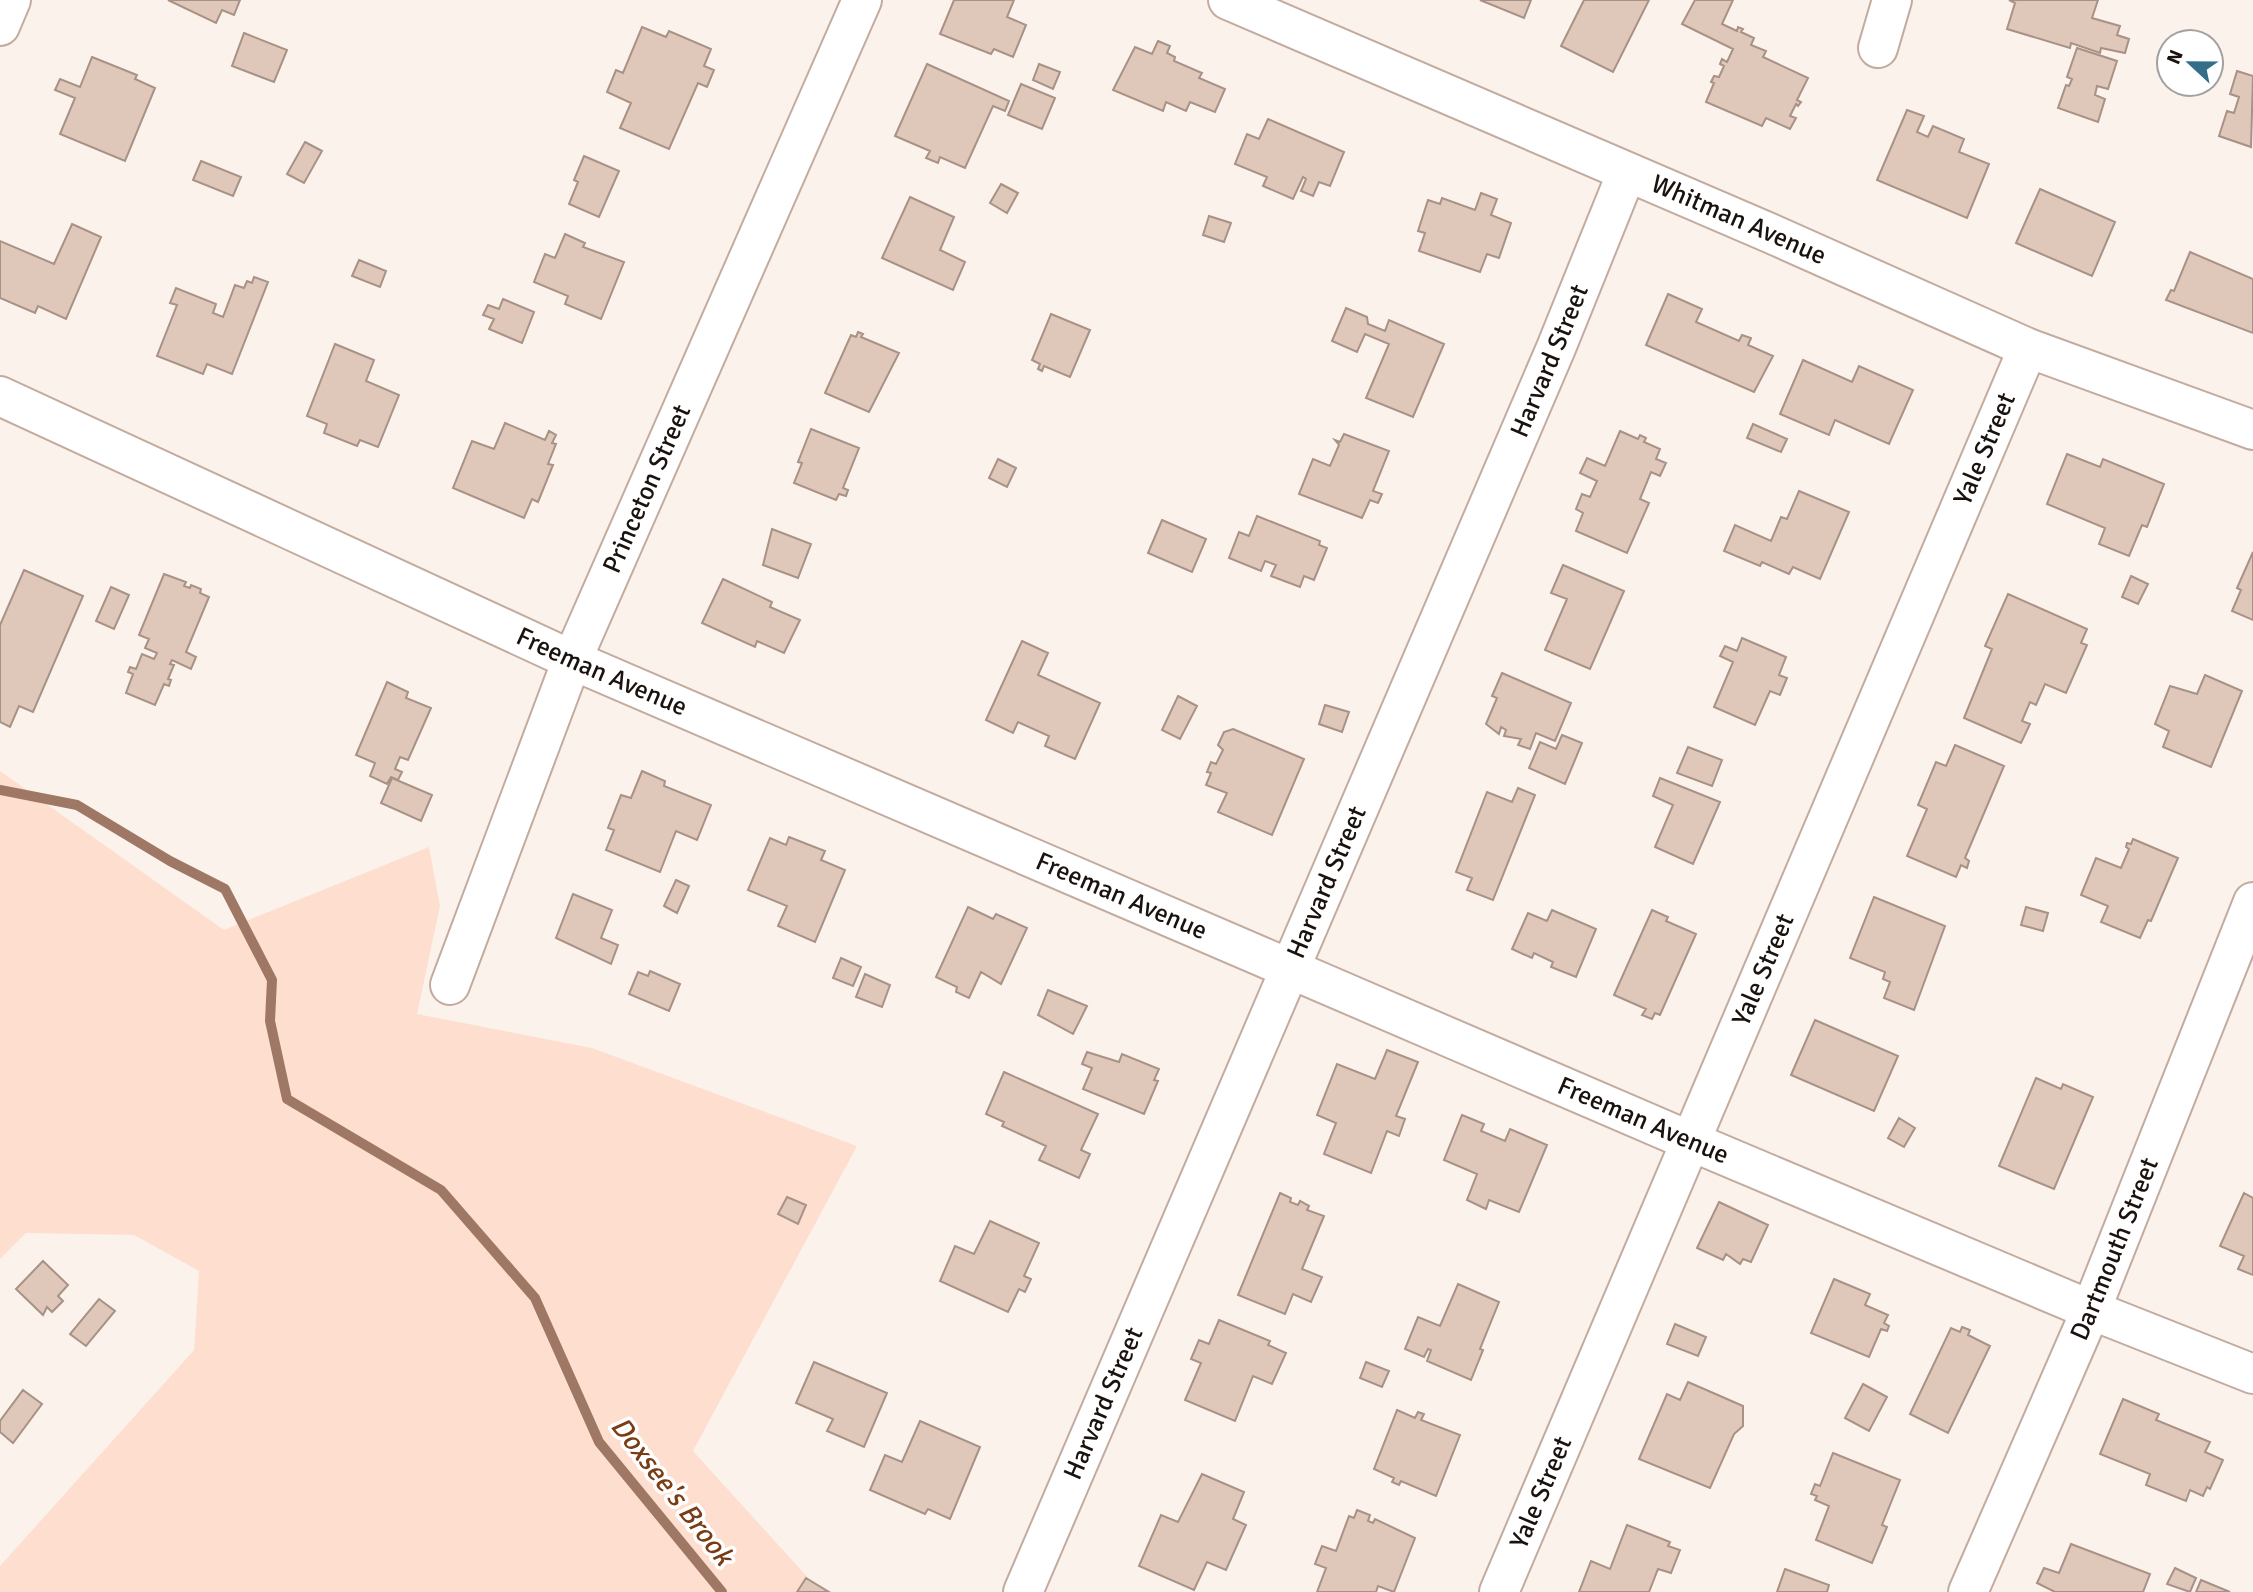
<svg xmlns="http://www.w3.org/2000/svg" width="2253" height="1592" viewBox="0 0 2253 1592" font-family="Signika,sans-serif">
<rect width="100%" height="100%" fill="#fcf2ec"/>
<!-- green -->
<path fill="#fedfcf" d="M0,771L224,930L429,847L440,906L417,1014L592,1048L857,1146L693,1451L821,1592H0V1566L194,1350L199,1271L134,1235L26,1233L0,1259Z"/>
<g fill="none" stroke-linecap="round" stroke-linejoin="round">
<!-- stream -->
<path stroke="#9e7864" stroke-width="10" d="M0,790L77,805L170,861L225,889L272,980L270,1021L287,1099L441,1190L535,1298L599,1442L722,1592"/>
</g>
<!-- building -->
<path fill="#dfc7ba" stroke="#a89185" stroke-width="2" d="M168,0H240L234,15L222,10L216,23Z
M954,0H1014L1007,17L1026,25L1013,57L994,49L991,54L940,34Z
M1480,0H1531L1524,18Z
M1584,0H1649L1613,72L1561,46Z
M1695,0H1733L1722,24L1737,31L1738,27L1743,29L1741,32L1754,38L1751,45L1766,51L1763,57L1808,78L1797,100L1801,102L1798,106L1796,104L1790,116L1796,118L1790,129L1766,118L1762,126L1706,102L1714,83L1711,82L1714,76L1719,77L1724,66L1720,64L1722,59L1727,62L1733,49L1682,24Z
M2098,0L2092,18L2120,26L2117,35L2129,39L2125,53L2101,48L2100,53L2071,43L2070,48L2007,29L2015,3L2009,0Z
M642,27L666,37L669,31L711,49L704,66L714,70L707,87L698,83L669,149L620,128L631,103L607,92L616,70L623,73Z
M244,33L287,50L274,82L232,66Z
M1158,41L1170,46L1167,53L1175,57L1174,61L1202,73L1199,78L1225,89L1215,112L1190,102L1186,111L1166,102L1163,111L1113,90L1135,47L1152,54Z
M2077,48L2117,61L2108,89L2097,86L2095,95L2105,99L2098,122L2058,108L2066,85L2069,86L2072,79L2067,77Z
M92,57L137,75L135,79L155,88L125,161L60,134L75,98L55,90L60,79L80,87Z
M927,64L1009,101L1005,111L993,106L965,168L940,157L938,163L926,158L930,151L895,136Z
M1039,64L1060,72L1053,89L1033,80Z
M2237,71L2253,76L2251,147L2219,136L2227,111L2234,113L2239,97L2230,94Z
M1021,84L1055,98L1042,129L1008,115Z
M1907,110L1924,116L1917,132L1928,137L1933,126L1964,139L1959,152L1989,164L1967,218L1877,180Z
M1268,119L1344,152L1330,186L1319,182L1313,196L1301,191L1306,179L1303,177L1293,199L1263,186L1267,177L1235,164L1247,134L1259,139Z
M305,142L322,151L304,183L287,174Z
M584,156L619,171L599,217L569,204L578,182L574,180Z
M201,161L241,177L233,196L193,180Z
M1001,184L1018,193L1007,213L990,203Z
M2040,189L2115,222L2092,276L2016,243Z
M1481,193L1497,199L1491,215L1511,223L1499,258L1487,254L1480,272L1419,251L1425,233L1418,231L1428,200L1440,204L1442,198L1475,210Z
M910,197L954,217L940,250L965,262L953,290L882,258Z
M1209,216L1231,223L1224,242L1203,235Z
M72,224L101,237L66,319L38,306L35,313L0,298V241L54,264Z
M565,234L585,243L583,247L624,262L601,319L565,304L568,296L534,282L545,254L555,258Z
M2190,252L2253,279V333L2166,300L2171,290L2174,291Z
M359,260L386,271L380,287L352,276Z
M254,277L268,282L232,374L207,364L203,374L157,356L177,305L170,303L176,288L216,304L213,313L223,317L235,285L244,288L247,281L252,283Z
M1668,294L1702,309L1696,322L1739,341L1742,335L1751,338L1748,345L1773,356L1754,392L1646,345Z
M503,299L534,312L522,343L489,329L494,319L483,315L488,305L499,309Z
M1346,308L1367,317L1368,324L1385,331L1389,320L1444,344L1413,417L1366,398L1389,344L1365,334L1357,352L1332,341Z
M1051,314L1090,330L1070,377L1044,366L1042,371L1038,369L1040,364L1032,360Z
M858,332L863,334L861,337L899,353L869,412L825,393L851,335L856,337Z
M335,344L374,360L366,381L399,395L378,447L360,440L357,446L324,433L327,424L307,416Z
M1803,360L1852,382L1859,366L1913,390L1889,444L1835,420L1829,435L1780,414Z
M505,423L545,440L549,431L556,435L552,443L556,444L548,464L553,465L538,502L532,499L524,518L453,488L472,441L494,449Z
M1753,424L1787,439L1781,452L1747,438Z
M811,429L859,448L843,488L848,490L846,496L839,494L836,500L794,483L802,463L798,462Z
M1620,431L1638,439L1640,435L1646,438L1644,442L1660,449L1656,459L1666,463L1660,476L1651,472L1640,499L1649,503L1627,553L1576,531L1583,513L1576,509L1582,494L1590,497L1597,481L1580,473L1587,458L1605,466Z
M1344,434L1389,451L1373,491L1382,494L1378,503L1370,500L1362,518L1299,494L1313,459L1330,466L1339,445L1335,440L1340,442Z
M2067,454L2100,467L2103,459L2164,484L2147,527L2142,525L2129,556L2099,544L2105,528L2047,504Z
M998,459L1016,468L1007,487L989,478Z
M1799,491L1849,512L1820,579L1793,567L1789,574L1762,562L1760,566L1724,551L1735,525L1771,541L1781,517L1787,519Z
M1257,516L1320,541L1319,545L1327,548L1314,580L1304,576L1300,587L1271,576L1276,565L1265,561L1261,571L1229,558L1239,532L1249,536Z
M1162,520L1206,539L1192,572L1148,553Z
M772,529L811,544L798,578L763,565Z
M2253,552V620L2232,611L2241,590L2237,588Z
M1563,565L1624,591L1590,669L1545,650L1567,599L1551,593Z
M24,570L83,596L33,712L19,706L10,727L0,722V625Z
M164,574L186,582L184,586L190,588L191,585L201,589L200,593L209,597L186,652L196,657L191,669L172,660L170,664L174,665L168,679L171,680L169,686L164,684L155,705L126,693L133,674L128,672L130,667L136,669L142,654L154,659L157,653L145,648L149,639L139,635Z
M2131,576L2148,584L2138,604L2122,597Z
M723,579L772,602L770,607L800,620L784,653L757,641L755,647L702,623Z
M111,587L129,595L114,629L96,621Z
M2008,594L2087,629L2081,643L2087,645L2066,693L2045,684L2036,705L2030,702L2022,721L2030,724L2021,743L1964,718L1992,649L1985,646Z
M1742,638L1786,657L1779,675L1787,678L1780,695L1770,691L1755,725L1714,707L1733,662L1720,656L1725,646L1737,651Z
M1022,641L1048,653L1038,675L1100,703L1075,759L1045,746L1049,736L1018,722L1013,733L986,720Z
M1502,673L1571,703L1555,741L1536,733L1530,749L1518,745L1521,739L1504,736L1506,730L1501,727L1499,734L1486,724L1497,698L1492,696Z
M2205,675L2242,691L2211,767L2163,747L2169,731L2155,724L2170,686L2197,694Z
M387,682L408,692L406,698L431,708L408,760L400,757L395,769L402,772L398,780L391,777L387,784L370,776L375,763L356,755Z
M1178,696L1197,706L1180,739L1162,730Z
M1325,705L1349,712L1342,732L1319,724Z
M1233,729L1304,759L1272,835L1218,812L1227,793L1206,785L1211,773L1207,772L1211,762L1216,764L1223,750L1218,745L1224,732Z
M1562,735L1582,743L1565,784L1529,768L1540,742L1556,749Z
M1955,745L2004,766L1965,858L1969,861L1967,868L1961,865L1956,877L1907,856L1927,809L1918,805L1936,762L1946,766Z
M1688,747L1722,760L1712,786L1677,773Z
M642,771L665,781L664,786L711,805L697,840L676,831L660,872L606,850L614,830L608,828L621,795L631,798Z
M392,778L432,795L421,821L381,803Z
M1660,778L1720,802L1693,864L1655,847L1673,805L1653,796Z
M1518,788L1535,795L1493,900L1467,890L1472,878L1456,872L1487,792L1512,802Z
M789,837L825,851L821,860L845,870L815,942L778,926L787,906L748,890L770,838L786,845Z
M2133,839L2178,858L2151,921L2148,920L2140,938L2101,922L2108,906L2081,895L2096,858L2121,868L2129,849L2126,847L2127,843L2131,844Z
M676,880L689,886L677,913L664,906Z
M573,894L612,910L601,938L618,945L611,964L556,938Z
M1874,897L1945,926L1914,1010L1884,998L1890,982L1883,979L1885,972L1850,958Z
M968,907L993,919L996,914L1027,928L1001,984L981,972L969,998L956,992L957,987L936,977Z
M2026,907L2048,913L2043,931L2021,925Z
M1552,910L1596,929L1576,977L1551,967L1553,962L1534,953L1532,958L1512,949L1528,913L1547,921Z
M1652,910L1668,917L1666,921L1696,934L1660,1015L1655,1013L1652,1019L1642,1015L1646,1009L1614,995Z
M841,958L861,967L853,986L833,978Z
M650,971L680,984L669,1011L629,994L638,972L648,976Z
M865,974L890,985L882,1007L856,997Z
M1048,990L1087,1006L1073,1034L1038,1015Z
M1815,1020L1898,1056L1874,1111L1791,1075Z
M1387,1050L1418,1062L1396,1116L1405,1119L1399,1136L1387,1131L1371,1173L1324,1154L1336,1123L1317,1115L1337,1064L1375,1079Z
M1087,1052L1119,1062L1122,1054L1159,1069L1154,1080L1158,1081L1144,1114L1083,1089L1092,1068L1082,1064Z
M1004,1072L1098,1114L1081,1150L1090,1154L1079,1178L1039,1160L1046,1146L1002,1126L1004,1122L986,1114Z
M2036,1078L2061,1089L2063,1084L2093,1097L2054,1189L1999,1166Z
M1462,1115L1484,1124L1481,1131L1505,1141L1510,1129L1547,1145L1519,1212L1489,1200L1486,1209L1467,1200L1477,1174L1444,1160Z
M1899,1118L1915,1128L1904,1147L1888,1138Z
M1280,1193L1291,1198L1290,1202L1298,1205L1300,1201L1309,1206L1307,1210L1324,1216L1302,1269L1322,1277L1311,1302L1293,1294L1285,1314L1238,1295Z
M2244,1193L2253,1198V1275L2238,1269L2244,1256L2220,1246Z
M787,1197L806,1205L798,1224L778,1214Z
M1719,1202L1768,1225L1751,1262L1743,1259L1740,1264L1726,1254L1723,1260L1697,1248Z
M990,1221L1039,1243L1024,1276L1031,1279L1025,1292L1019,1289L1008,1312L940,1281L955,1246L974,1254Z
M43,1261L68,1285L58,1296L63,1301L52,1312L47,1307L43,1315L16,1289Z
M1834,1279L1870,1294L1865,1305L1888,1315L1884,1323L1889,1326L1887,1331L1881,1329L1869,1357L1811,1333Z
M1458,1284L1499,1302L1480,1349L1483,1350L1471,1380L1427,1361L1431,1350L1428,1349L1424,1357L1405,1349L1418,1317L1440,1326Z
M99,1299L115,1311L86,1346L70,1334Z
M1219,1320L1270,1341L1268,1345L1286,1353L1272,1384L1253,1376L1235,1421L1185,1400L1201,1363L1191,1359L1199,1340L1209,1344Z
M1675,1324L1706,1337L1698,1356L1667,1344Z
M1962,1327L1970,1330L1968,1335L1990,1346L1948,1433L1910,1414L1951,1328L1960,1332Z
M814,1362L887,1393L864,1447L827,1431L833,1419L796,1403Z
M1366,1362L1389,1371L1382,1387L1360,1378Z
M1688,1382L1743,1406V1426L1734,1434L1710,1488L1639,1459L1667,1394L1680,1400Z
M1863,1384L1887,1397L1869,1431L1845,1418Z
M23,1390L42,1404L13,1443L0,1432V1421Z
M2123,1399L2159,1414L2156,1420L2210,1442L2205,1452L2223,1460L2210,1489L2207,1487L2203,1496L2190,1490L2186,1501L2146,1485L2150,1474L2100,1454Z
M1397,1410L1415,1418L1418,1412L1424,1414L1421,1420L1460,1435L1436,1496L1401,1481L1399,1485L1392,1482L1394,1478L1374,1469Z
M920,1421L980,1447L950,1519L928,1509L925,1514L870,1490L885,1455L902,1462Z
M1833,1453L1900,1480L1882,1525L1887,1527L1872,1563L1816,1540L1829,1506L1815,1500L1817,1496L1811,1494L1815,1484L1820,1486Z
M1202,1474L1244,1492L1233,1519L1246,1525L1226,1570L1207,1562L1194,1590L1139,1566L1161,1515L1178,1522Z
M1357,1510L1370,1515L1368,1521L1373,1523L1375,1519L1415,1538L1394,1592L1378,1586L1376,1592H1317L1326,1568L1315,1564L1322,1546L1336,1551L1349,1516L1354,1518Z
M1627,1525L1670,1542L1668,1546L1680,1550L1671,1573L1658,1569L1649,1592H1579L1591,1561L1610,1569Z
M2071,1544L2150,1574L2143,1592H2055L2037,1583L2044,1568L2059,1573Z
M2175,1568L2196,1578L2190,1592L2167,1584Z
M1785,1569L1829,1585L1827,1592H1777Z
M806,1578L829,1592H797Z
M2201,1580L2230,1592H2196Z"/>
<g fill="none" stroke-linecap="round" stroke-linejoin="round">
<defs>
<g id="minor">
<path id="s1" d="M1228,0L1772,234L2028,348L2253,430"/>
<path d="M0,26L11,0"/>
<path d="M1878,48L1892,0"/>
<path id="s2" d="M0,396L572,660L1690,1141L2091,1310L2253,1374"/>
<path id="s3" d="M450,985L572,660L862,0"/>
<path id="s4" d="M1023,1592L1556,348L1627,172"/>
<path id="s5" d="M1499,1592L2028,348"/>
<path id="s6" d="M1968,1592L2091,1310L2253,902"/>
</g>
</defs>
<!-- minor casing -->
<use href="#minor" stroke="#c3ab9f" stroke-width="42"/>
<!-- minor -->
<use href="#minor" stroke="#fff" stroke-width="38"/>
</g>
<g text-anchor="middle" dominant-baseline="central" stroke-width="7" stroke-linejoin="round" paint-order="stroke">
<!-- street labels -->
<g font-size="26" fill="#1a120e" stroke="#fff">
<text stroke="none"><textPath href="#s1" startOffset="556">Whitman Avenue</textPath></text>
<text stroke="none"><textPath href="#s4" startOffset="1339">Harvard Street</textPath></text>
<text stroke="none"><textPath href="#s5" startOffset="1242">Yale Street</textPath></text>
<text stroke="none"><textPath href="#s3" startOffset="534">Princeton Street</textPath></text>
<text stroke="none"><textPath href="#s2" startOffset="662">Freeman Avenue</textPath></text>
<text stroke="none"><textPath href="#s4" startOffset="772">Harvard Street</textPath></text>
<text stroke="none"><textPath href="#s2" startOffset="1228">Freeman Avenue</textPath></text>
<text stroke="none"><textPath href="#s5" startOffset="676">Yale Street</textPath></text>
<text stroke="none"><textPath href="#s2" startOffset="1796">Freeman Avenue</textPath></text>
<text stroke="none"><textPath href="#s6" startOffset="373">Dartmouth Street</textPath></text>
<text stroke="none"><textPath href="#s4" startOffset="205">Harvard Street</textPath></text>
<text stroke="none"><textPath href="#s5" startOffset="108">Yale Street</textPath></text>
</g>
<!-- water labels -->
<g font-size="28" font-style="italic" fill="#7a3c15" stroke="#fff">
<text transform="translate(672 1491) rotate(52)">Doxsee's Brook</text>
</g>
</g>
<!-- north arrow -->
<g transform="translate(2190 63) rotate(292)"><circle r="33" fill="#ffffff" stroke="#a3a09f" stroke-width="2"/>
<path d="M0-5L12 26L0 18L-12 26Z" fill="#356e88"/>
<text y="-10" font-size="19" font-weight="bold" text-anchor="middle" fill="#1a120e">N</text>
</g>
</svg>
